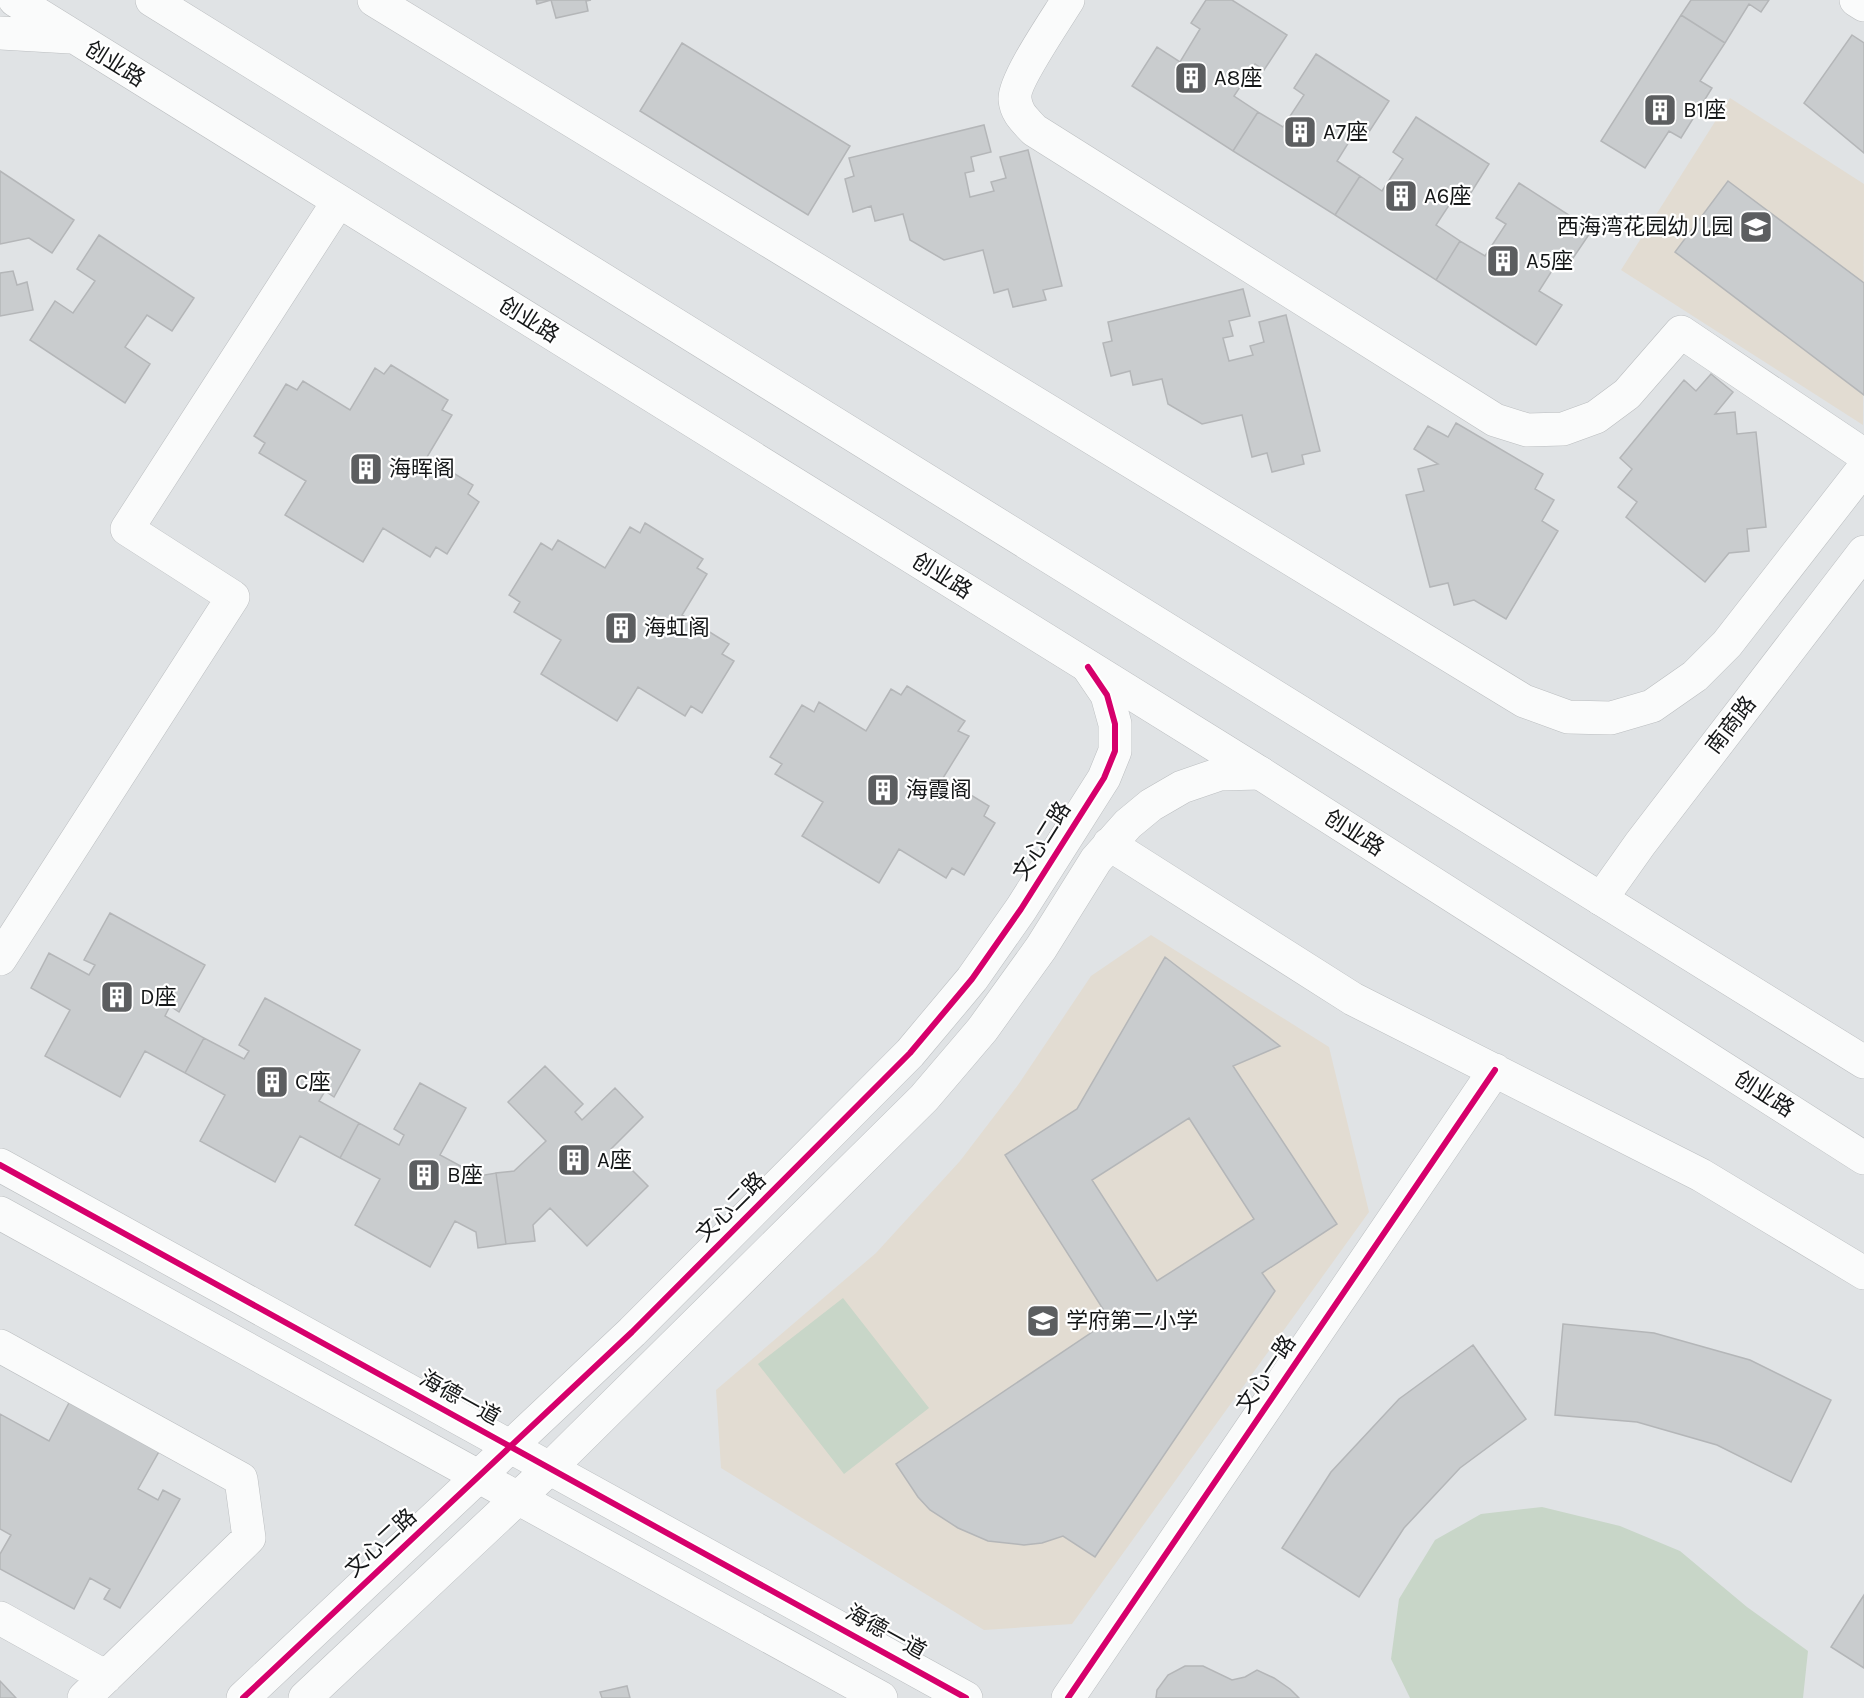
<svg xmlns="http://www.w3.org/2000/svg" width="1864" height="1698" viewBox="0 0 1864 1698" font-family="Karla,'Noto Sans SC',sans-serif">
<rect width="100%" height="100%" fill="#e0e3e5"/>
<!-- education -->
<path fill="#e2dcd2" d="M1730,98L1864,184L1863,425L1621,270Z
M1151,935L1329,1047L1369,1212L1072,1624L984,1630L721,1468L716,1390L876,1253L960,1161L1018,1085L1091,976Z"/>
<!-- green -->
<path fill="#c8d6c8" d="M843,1298L929,1408L844,1474L758,1364Z
M1542,1507L1620,1526L1680,1551L1747,1607L1808,1651L1803,1698H1410L1391,1659L1399,1599L1435,1540L1481,1514Z"/>
<!-- building -->
<path fill="#c9ccce" stroke="#b4b6b8" stroke-width="1.5" fill-rule="evenodd" d="M536,0H591L586,1L588,11L556,18L551,0L537,4Z
M1206,0H1232L1287,35L1264,70L1255,64L1234,96L1258,112L1233,151L1132,86L1157,47L1180,62L1200,29L1191,23Z
M1691,0H1769L1761,12L1749,4L1725,43L1681,15Z
M1681,15L1725,43L1700,81L1712,88L1681,138L1669,131L1645,168L1601,141Z
M1852,35L1864,43V153L1804,103Z
M682,43L850,146L808,215L640,111Z
M1316,54L1389,101L1367,135L1357,129L1337,161L1360,176L1335,215L1233,151L1258,112L1283,127L1304,95L1294,88Z
M1416,117L1489,164L1467,199L1457,193L1436,225L1460,241L1436,280L1335,215L1360,176L1382,191L1403,159L1393,152Z
M984,125L991,152L971,157L974,171L965,173L970,197L994,191L991,182L1006,178L1000,157L1028,150L1062,286L1043,290L1046,300L1013,307L1008,289L994,293L983,250L944,260L910,240L903,214L875,221L871,206L853,212L845,179L854,176L849,158Z
M0,171L74,220L52,253L29,238L0,244Z
M1728,181L1864,283V395L1675,252Z
M1519,183L1592,230L1569,264L1560,258L1539,291L1562,305L1536,345L1436,280L1460,241L1485,256L1506,224L1496,218Z
M99,235L194,298L172,331L147,315L125,347L150,364L125,403L30,340L55,301L73,313L95,281L77,269Z
M13,271L17,285L27,282L33,310L0,316V273Z
M1243,289L1250,316L1229,321L1233,336L1223,338L1229,361L1253,355L1250,346L1264,342L1259,322L1286,315L1320,451L1302,455L1304,464L1272,472L1267,453L1252,457L1242,415L1202,424L1168,404L1162,379L1133,385L1130,371L1111,376L1103,343L1112,341L1108,322Z
M391,365L448,400L442,410L452,415L427,457L473,485L468,494L479,502L447,554L436,547L430,557L383,528L363,562L285,515L306,481L259,453L265,443L254,436L286,384L297,390L303,381L350,410L375,368L384,374Z
M1711,374L1733,392L1715,414L1735,412L1737,434L1756,432L1766,527L1747,529L1749,551L1729,553L1705,582L1626,517L1637,502L1618,487L1632,469L1620,458L1684,380L1696,391Z
M1456,423L1543,474L1535,489L1554,500L1542,521L1558,531L1506,619L1474,600L1454,605L1448,583L1430,587L1406,495L1424,491L1418,469L1438,464L1414,449L1428,426L1448,437Z
M645,523L703,559L697,568L707,574L682,615L729,644L722,654L734,661L702,713L691,706L685,716L638,687L617,721L541,674L561,640L514,612L520,602L509,595L541,543L552,550L558,540L605,568L630,527L640,533Z
M907,686L965,721L958,731L969,736L943,778L989,806L984,816L995,823L964,875L952,868L946,878L899,849L879,883L802,836L823,802L775,774L782,764L770,757L802,705L814,712L819,702L866,731L891,689L901,695Z
M110,913L205,965L179,1012L170,1006L165,1016L204,1038L185,1073L145,1051L120,1097L45,1056L70,1010L31,988L49,953L89,975L95,965L84,960Z
M1165,957L1280,1046L1233,1066L1337,1224L1262,1273L1275,1291L1095,1557L1063,1536L1042,1543L1024,1545L988,1541L958,1528L930,1510L918,1497L896,1464L1110,1320L1005,1155L1077,1109ZM1189,1118L1254,1219L1157,1281L1092,1180Z
M265,998L360,1050L334,1097L325,1091L319,1101L359,1123L340,1158L300,1136L275,1182L200,1141L225,1095L185,1073L204,1038L244,1059L249,1051L239,1045Z
M545,1066L583,1104L575,1112L582,1120L615,1088L643,1117L611,1149L648,1186L587,1246L550,1208L533,1225L535,1241L506,1244L496,1173L514,1171L546,1141L508,1102Z
M420,1083L466,1108L440,1155L479,1176L496,1173L506,1244L478,1248L476,1232L455,1221L430,1267L355,1225L380,1179L340,1158L359,1123L399,1145L404,1135L394,1129Z
M1563,1324L1654,1333L1750,1360L1831,1400L1791,1482L1717,1445L1637,1422L1555,1415Z
M1473,1345L1526,1419L1460,1468L1404,1528L1359,1597L1282,1548L1331,1472L1399,1399Z
M71,1399L161,1448L138,1489L158,1500L163,1490L180,1499L120,1608L104,1599L110,1589L90,1578L74,1609L0,1569V1554L11,1535L0,1529V1414L49,1441Z
M1864,1595V1668L1831,1647Z
M1185,1666H1203L1232,1680L1245,1677L1257,1670L1274,1678L1290,1689L1299,1698H1156L1157,1690L1168,1675Z
M0,1681L16,1698H0Z
M627,1686L630,1698H602L600,1692Z"/>
<g fill="none" stroke-linecap="round" stroke-linejoin="round">
<defs>
<path id="minor" d="M374,0L1524,701L1568,717L1611,718L1652,706L1695,676L1727,644L1864,468
M1068,0C1057,18 1013,82 1015,99C1016,113 1025,120 1034,130L1495,420L1527,430L1563,429L1596,417L1627,394L1681,332L1864,455
M1856,0L1864,5
M1109,844L1353,999L1701,1175L1864,1273
M1601,899L1640,844L1864,552
M0,959L233,597L127,529L338,202
M0,1165L966,1698
M0,1213L881,1698
M0,1346L241,1479L249,1538L84,1698
M0,1618L106,1677
M243,1698L632,1332L910,1053L972,979L1021,909L1104,778L1115,751V724L1107,695L1088,667
M305,1698L550,1468L924,1098L982,1030L1041,948L1096,860L1128,824L1151,805L1182,787L1220,774L1260,773
M1068,1698L1495,1070"/>
<path id="major" d="M15,0L1260,773L1864,1158
M152,0L1864,1062
M0,33L70,37"/>
</defs>
<!-- minor casing -->
<use href="#minor" stroke="#bbbec0" stroke-width="34"/>
<!-- major casing -->
<use href="#major" stroke="#bbbec0" stroke-width="34"/>
<!-- minor -->
<use href="#minor" stroke="#fafbfb" stroke-width="33"/>
<!-- major -->
<use href="#major" stroke="#fafbfb" stroke-width="33"/>
<defs>
<path id="cycleway" d="M0,1165L966,1698
M243,1698L632,1332L910,1053L972,979L1021,909L1104,778L1115,751V724L1107,695L1088,667
M1068,1698L1495,1070"/>
</defs>
<!-- cycleway casing -->
<use href="#cycleway" stroke="#fff" stroke-width="10"/>
<!-- cycleway -->
<use href="#cycleway" stroke="#d6006c" stroke-width="6"/>
</g>
<!-- icons -->
<defs>
<symbol id="building-square" viewBox="-11 -11 22 22"><rect x="-9" y="-9" width="18" height="18" rx="4" fill="#5c5e60" stroke="#fff"/><path d="M-4-6H4V6H1V3H-1V6H-4ZM-2.5-4.3h1.7v1.8h-1.7ZM.8-4.3h1.7v1.8H.8ZM-2.5-1h1.7V.8h-1.7ZM.8-1h1.7V.8H.8Z" fill="#fff"/></symbol>
<symbol id="school-square" viewBox="-11 -11 22 22"><rect x="-9" y="-9" width="18" height="18" rx="4" fill="#5c5e60" stroke="#fff"/><path d="M0-5L7-2L0 1L-7-2ZM-4 1L0 2.5L4 1V4Q0 6-4 4Z" fill="#fff"/></symbol>
</defs>
<g fill-rule="evenodd">
<use href="#building-square" x="1172" y="59" width="38" height="38"/>
<use href="#building-square" x="1641" y="91" width="38" height="38"/>
<use href="#building-square" x="1281" y="113" width="38" height="38"/>
<use href="#building-square" x="1382" y="177" width="38" height="38"/>
<use href="#school-square" x="1737" y="208" width="38" height="38"/>
<use href="#building-square" x="1484" y="242" width="38" height="38"/>
<use href="#building-square" x="347" y="450" width="38" height="38"/>
<use href="#building-square" x="602" y="609" width="38" height="38"/>
<use href="#building-square" x="864" y="771" width="38" height="38"/>
<use href="#building-square" x="98" y="978" width="38" height="38"/>
<use href="#building-square" x="253" y="1063" width="38" height="38"/>
<use href="#building-square" x="555" y="1141" width="38" height="38"/>
<use href="#building-square" x="405" y="1156" width="38" height="38"/>
<use href="#school-square" x="1024" y="1302" width="38" height="38"/>
</g>
<g text-anchor="middle" dominant-baseline="central" stroke-width="4.5" stroke-linejoin="round" paint-order="stroke">
<!-- street labels -->
<g font-size="22" fill="#151718" stroke="#fff">
<text transform="translate(115 64) rotate(32)">创业路</text>
<text transform="translate(529 320) rotate(32)">创业路</text>
<text transform="translate(942 576) rotate(32)">创业路</text>
<text transform="translate(1731 725) rotate(-52)">南商路</text>
<text transform="translate(1354 833) rotate(33)">创业路</text>
<text transform="translate(1042 841) rotate(-58)">文心二路</text>
<text transform="translate(1764 1094) rotate(33)">创业路</text>
<text transform="translate(731 1207) rotate(-45)">文心二路</text>
<text transform="translate(1266 1374) rotate(-56)">文心一路</text>
<text transform="translate(460 1398) rotate(29)">海德一道</text>
<text transform="translate(381 1543) rotate(-43)">文心二路</text>
<text transform="translate(886 1632) rotate(29)">海德一道</text>
</g>
<!-- poi labels -->
<g font-size="22" fill="#151718" stroke="#fff" text-anchor="start">
<text x="1214" y="78">A8座</text>
<text x="1683" y="110">B1座</text>
<text x="1323" y="132">A7座</text>
<text x="1424" y="196">A6座</text>
<text x="1733" y="227" text-anchor="end">西海湾花园幼儿园</text>
<text x="1526" y="261">A5座</text>
<text x="389" y="469">海晖阁</text>
<text x="644" y="628">海虹阁</text>
<text x="906" y="790">海霞阁</text>
<text x="140" y="997">D座</text>
<text x="295" y="1082">C座</text>
<text x="597" y="1160">A座</text>
<text x="447" y="1175">B座</text>
<text x="1066" y="1321">学府第二小学</text>
</g>
</g>
</svg>
